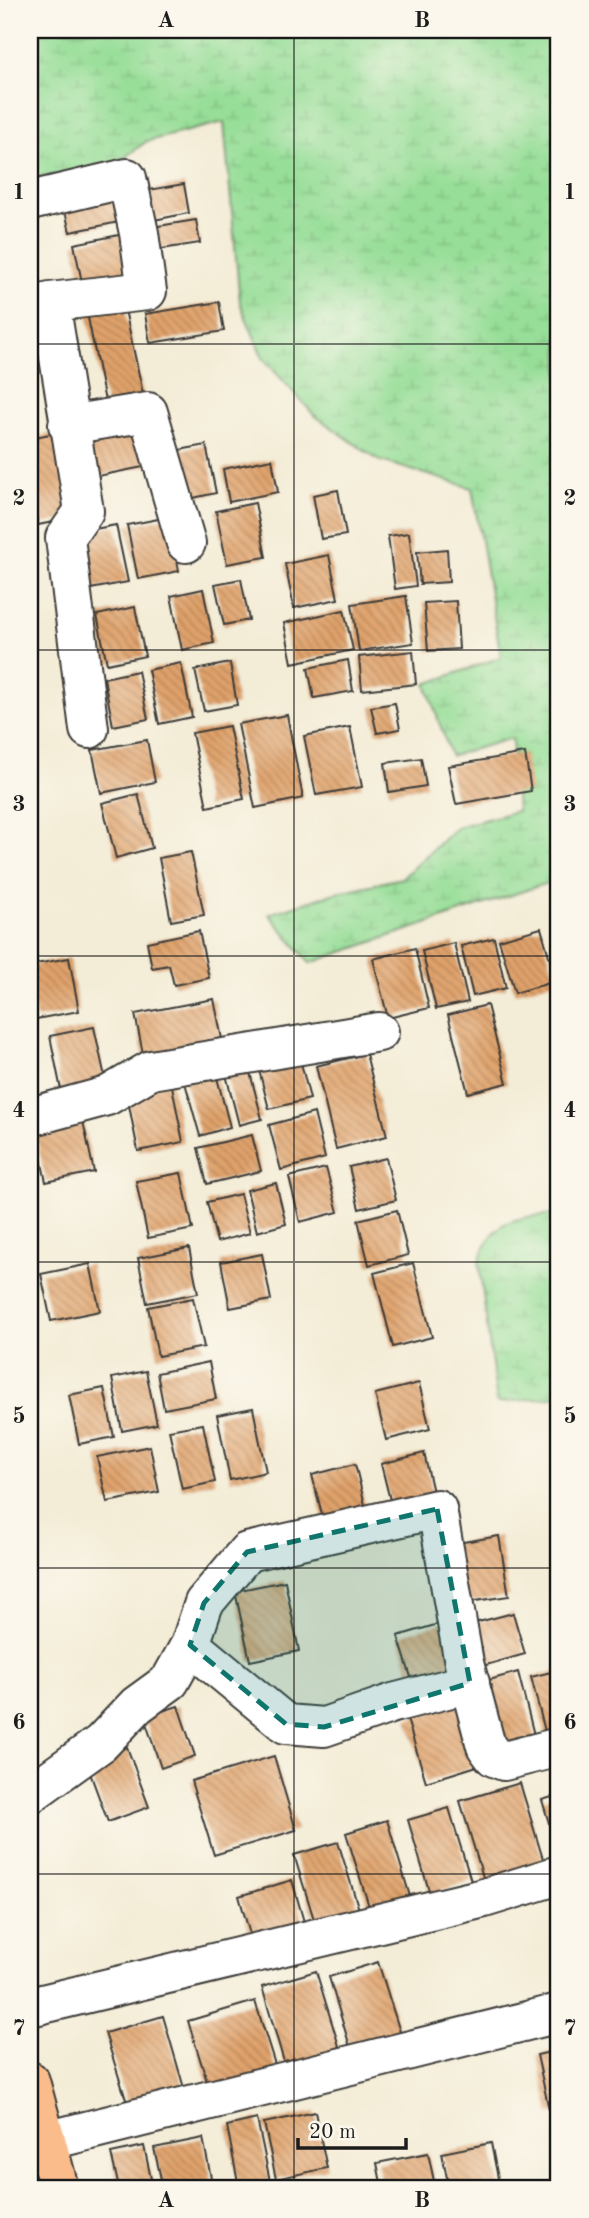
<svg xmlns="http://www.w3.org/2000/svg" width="589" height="2218" viewBox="0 0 589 2218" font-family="'Old Standard TT',serif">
<defs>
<pattern id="wetland-marsh" width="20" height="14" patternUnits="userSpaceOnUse" patternTransform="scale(1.75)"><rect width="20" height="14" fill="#97de98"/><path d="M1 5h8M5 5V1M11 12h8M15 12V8" fill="none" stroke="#82be82"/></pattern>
<pattern id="building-back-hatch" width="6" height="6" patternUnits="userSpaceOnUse" patternTransform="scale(1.75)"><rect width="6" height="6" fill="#e0a26b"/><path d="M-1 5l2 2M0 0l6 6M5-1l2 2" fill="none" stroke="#b58357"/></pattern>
</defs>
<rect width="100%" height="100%" fill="#fbf7ec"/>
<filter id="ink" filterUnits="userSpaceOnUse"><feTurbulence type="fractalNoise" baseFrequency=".0143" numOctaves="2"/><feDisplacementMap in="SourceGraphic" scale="14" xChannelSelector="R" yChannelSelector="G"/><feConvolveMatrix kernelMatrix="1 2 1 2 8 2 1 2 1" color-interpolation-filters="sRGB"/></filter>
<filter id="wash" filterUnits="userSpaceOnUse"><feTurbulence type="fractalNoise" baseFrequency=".00686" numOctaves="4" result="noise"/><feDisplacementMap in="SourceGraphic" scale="28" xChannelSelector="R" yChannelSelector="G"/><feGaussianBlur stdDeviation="1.57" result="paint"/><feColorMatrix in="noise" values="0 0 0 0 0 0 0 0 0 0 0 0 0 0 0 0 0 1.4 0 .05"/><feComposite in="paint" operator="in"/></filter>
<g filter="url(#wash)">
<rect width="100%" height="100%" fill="#f3ecd6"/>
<!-- wetland -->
<path fill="url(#wetland-marsh)" stroke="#5a7d5a" stroke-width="2" d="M30,30H559V879L310,963L269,914L335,893L402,878L457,827L517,811L512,738L451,756L426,684L501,657L472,488L378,460L314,415L263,358L240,303L224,122L147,141L109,169L30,178Z
M559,1214V1396L497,1403L479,1263C493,1216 516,1218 559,1214Z"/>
<g id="blocks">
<!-- building -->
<path fill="url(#building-back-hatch)" d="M184,184L189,213L149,221L143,191Z
M119,196L124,221L70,232L64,207Z
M196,220L200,243L155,250L152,227Z
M129,233L138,281L84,292L74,244Z
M219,302L224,331L150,343L145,314Z
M124,305L145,403L107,411L87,313Z
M40,316L49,355L30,359V318Z
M145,425L153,465L83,479L75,439Z
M60,432L78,517L38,525L30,485V438Z
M206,445L216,493L184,500L174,451Z
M272,459L278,492L229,502L223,469Z
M338,490L346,535L321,539L313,495Z
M255,503L266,557L227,564L216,511Z
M169,517L179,571L138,579L127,525Z
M116,525L128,582L85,590L74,533Z
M409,533L416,586L395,589L388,536Z
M447,549L449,582L420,584L417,552Z
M329,555L338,599L294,608L285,564Z
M241,579L249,620L224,625L215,584Z
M203,589L214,643L182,650L171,596Z
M406,596L413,643L359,651L352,604Z
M456,601L459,649L428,651L424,603Z
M135,607L145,656L107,664L97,615Z
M344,610L353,650L292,663L284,623Z
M413,651L416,684L362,690L359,657Z
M348,660L353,691L314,698L308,668Z
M181,663L192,717L159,724L148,670Z
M230,663L237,705L204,711L195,670Z
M138,671L148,719L113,726L104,678Z
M395,703L400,729L377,733L371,707Z
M287,715L303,798L255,808L238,724Z
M229,726L244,799L207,807L192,733Z
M350,727L362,787L316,795L304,736Z
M147,740L155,782L101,793L92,750Z
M525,753L531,791L456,804L448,766Z
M421,758L426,786L389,792L385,763Z
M138,794L152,848L116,858L102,803Z
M191,852L204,915L171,921L159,858Z
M541,928L556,981L515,993L499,940Z
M199,931L209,978L174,985L169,965L152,968L147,942Z
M494,938L506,988L473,996L461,946Z
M454,943L468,1002L436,1009L422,951Z
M415,948L429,1008L388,1018L373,959Z
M69,958L79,1011L36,1019L30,988V965Z
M214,999L224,1049L145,1064L135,1014Z
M487,1005L507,1083L468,1093L448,1015Z
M94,1027L108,1091L63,1100L50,1036Z
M366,1054L387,1136L336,1149L316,1066Z
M299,1055L310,1099L269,1109L258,1066Z
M247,1061L262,1119L239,1125L224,1067Z
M215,1070L230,1127L200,1136L184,1079Z
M171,1081L183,1142L138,1151L126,1090Z
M314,1113L325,1158L281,1170L269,1125Z
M83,1121L94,1172L46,1182L35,1131Z
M252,1135L261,1171L207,1184L198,1148Z
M386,1158L396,1200L359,1209L349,1167Z
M326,1168L338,1212L300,1222L289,1177Z
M181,1173L193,1229L148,1238L136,1181Z
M276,1183L286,1224L257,1232L247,1190Z
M240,1194L250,1233L217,1242L207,1202Z
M397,1210L408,1255L369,1265L358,1220Z
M189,1248L198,1293L147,1303L138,1258Z
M262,1254L271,1300L230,1308L221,1262Z
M413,1263L432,1337L393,1347L374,1273Z
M90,1264L100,1311L51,1321L41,1274Z
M193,1298L204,1347L158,1356L148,1307Z
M209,1362L216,1399L164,1409L157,1373Z
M146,1371L157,1424L122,1431L112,1378Z
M419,1383L430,1429L386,1440L375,1394Z
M104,1388L114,1437L79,1444L69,1395Z
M253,1408L266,1472L230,1480L217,1415Z
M203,1424L215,1482L182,1489L169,1430Z
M150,1446L159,1492L107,1502L97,1457Z
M424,1453L435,1501L393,1512L381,1464Z
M355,1464L369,1521L326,1530L312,1475Z
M499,1536L509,1596L462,1603L452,1544Z
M285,1581L299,1651L250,1661L235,1591Z
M513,1613L525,1654L479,1667L467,1625Z
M445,1622L461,1675L415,1690L398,1636Z
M559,1670V1740L548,1743L531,1677Z
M518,1672L537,1747L502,1756L482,1682Z
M458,1704L477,1766L426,1782L407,1719Z
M178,1706L195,1756L161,1768L144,1717Z
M127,1747L149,1807L108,1822L86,1762Z
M274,1756L296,1830L214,1855L191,1781Z
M520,1783L546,1869L486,1887L460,1801Z
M559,1795V1856L542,1800Z
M449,1808L471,1881L430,1894L408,1820Z
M387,1820L412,1903L372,1916L346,1833Z
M338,1842L361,1916L317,1929L294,1855Z
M292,1880L306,1929L253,1945L239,1896Z
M378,1962L401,2035L351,2050L329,1977Z
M316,1971L342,2056L287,2072L262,1987Z
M255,2001L278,2074L211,2094L188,2021Z
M163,2016L184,2088L128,2106L105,2033Z
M559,2050V2112L550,2114L537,2055Z
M315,2112L327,2168L276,2179L264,2123Z
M257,2119L270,2181L239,2188L227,2126Z
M203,2138L213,2188H163L154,2148Z
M491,2143L500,2188H449L442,2153Z
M144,2146L153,2188H119L111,2153Z
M428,2153L434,2181L382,2188L377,2163Z"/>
</g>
</g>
<g filter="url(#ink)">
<use href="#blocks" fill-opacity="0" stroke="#3c3b38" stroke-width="2"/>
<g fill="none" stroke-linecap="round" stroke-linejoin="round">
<defs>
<path id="minor" d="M30,201L127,178L139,233L147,291L50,302
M30,307L50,302L84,511L65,538L89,729
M68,425L148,412L186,543
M30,1117L107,1096L151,1070L379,1032
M190,1645L286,1724L324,1727L393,1703L470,1683
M30,1794L101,1743L137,1705L170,1681L190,1645L204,1603L247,1552L437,1509L464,1663L486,1746L494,1757L504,1761L559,1747
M30,2007L484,1898L559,1875
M46,2141L559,2013"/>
<path id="major" d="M30,2081L59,2188"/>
</defs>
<!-- minor casing -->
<use href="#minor" stroke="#3c3b38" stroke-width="42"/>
<!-- major casing -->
<use href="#major" stroke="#3c3b38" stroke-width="42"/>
<!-- minor -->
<use href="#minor" stroke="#fff" stroke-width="38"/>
<!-- major -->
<use href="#major" stroke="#fabc8b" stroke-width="38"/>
</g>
</g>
<!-- marked area -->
<path fill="#0f766e" fill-opacity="0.2" stroke="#0f766e" stroke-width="5" stroke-dasharray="14 9" stroke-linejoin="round" d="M437,1509L470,1683L324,1727L286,1724L190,1645L204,1603L247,1552Z"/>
<!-- grid -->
<path fill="none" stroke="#1c1c1c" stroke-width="2" stroke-opacity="0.55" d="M294,30V2188M30,344H559M30,650H559M30,956H559M30,1262H559M30,1568H559M30,1874H559"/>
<!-- margin -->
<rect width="589" height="2218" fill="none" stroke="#fbf7ec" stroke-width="77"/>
<!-- scale -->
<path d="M298 2138v10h108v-10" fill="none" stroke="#1c1c1c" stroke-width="3.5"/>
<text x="309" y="2138" font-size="21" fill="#1c1c1c" stroke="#fbf7ec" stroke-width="5" paint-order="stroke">20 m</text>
<rect x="38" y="38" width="512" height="2142" fill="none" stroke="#1c1c1c" stroke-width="2.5"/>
<g font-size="23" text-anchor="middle" font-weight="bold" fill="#1c1c1c">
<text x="166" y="27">A</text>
<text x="422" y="27">B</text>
<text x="19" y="199">1</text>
<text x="570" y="199">1</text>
<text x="19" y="505">2</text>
<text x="570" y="505">2</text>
<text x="19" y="811">3</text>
<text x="570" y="811">3</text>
<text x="19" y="1117">4</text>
<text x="570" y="1117">4</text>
<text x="19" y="1423">5</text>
<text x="570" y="1423">5</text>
<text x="19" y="1729">6</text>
<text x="570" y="1729">6</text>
<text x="19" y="2035">7</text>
<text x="570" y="2035">7</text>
<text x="166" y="2207">A</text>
<text x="422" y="2207">B</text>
</g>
</svg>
